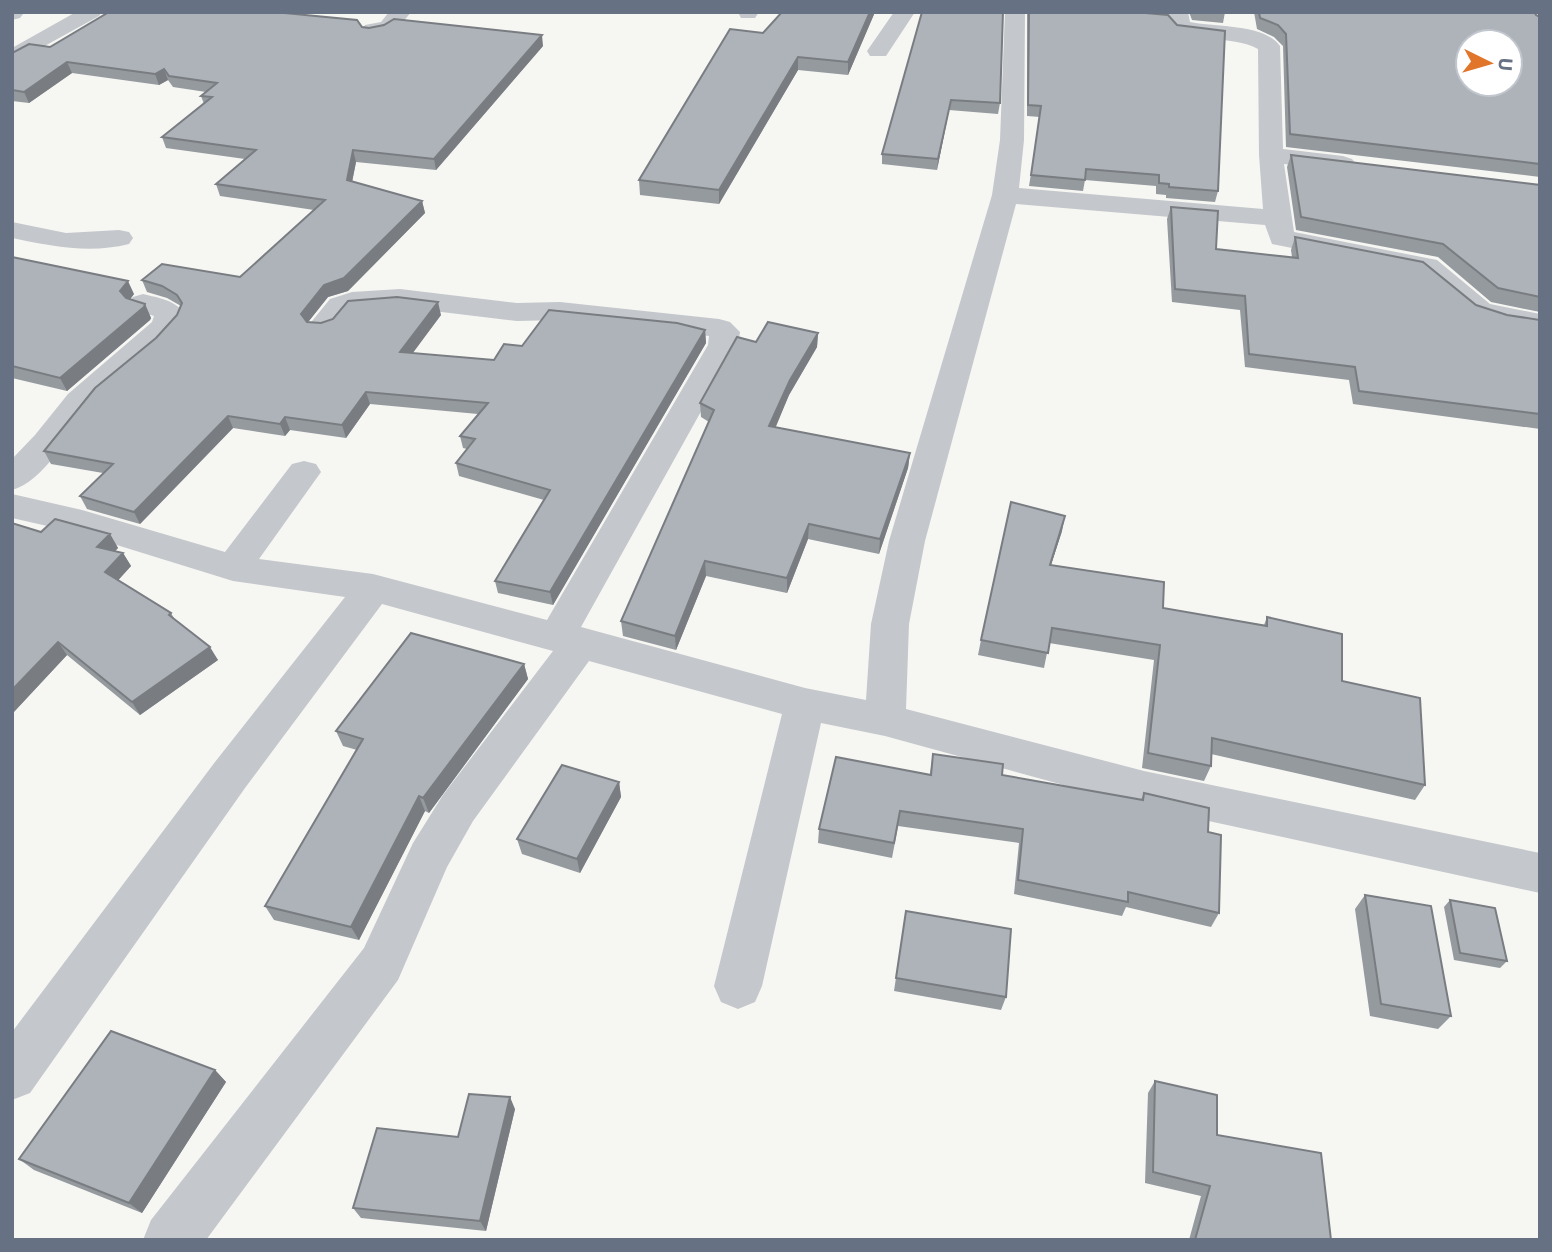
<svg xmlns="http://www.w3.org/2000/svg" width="1552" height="1252" viewBox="0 0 1552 1252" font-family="'IBM Plex Sans',sans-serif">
<rect width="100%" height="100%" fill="#f6f6f3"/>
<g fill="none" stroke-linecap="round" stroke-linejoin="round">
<!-- minor -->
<path fill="#c4c7cb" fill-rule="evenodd" d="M12,12H22L23,14L20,18L12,20Z
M76,12H102L99,16L12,64V48Z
M389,12H411C400,27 385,39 365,35L362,30L365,25L381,22Z
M738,12H759L755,18H741Z
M894,12H915L886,56H870L867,51Z
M1168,12H1188L1190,22C1215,27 1265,24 1280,46L1283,149L1343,156L1352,159L1356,164L1352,169L1343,172L1284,164L1294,232L1437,260L1490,304L1540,314V332L1500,326L1470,316L1418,273L1272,244L1265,225L1016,204L925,541L909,624L906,709L1144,771L1540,853V893L1144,807L885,736L821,723L762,986L755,1002L738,1009L721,1002L714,986L782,714L589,661L473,821L447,867L398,980L206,1240H143L151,1220L364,948L413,843L443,795L553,651L382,604L245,788L30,1093L12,1100V1032L215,762L345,597L233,581L78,533L12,518V494L82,510L225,552L292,464L304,461L316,464L321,472L259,559L373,574L547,620L708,345L709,336L560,320L517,321L400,307L350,311C339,326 333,337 312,332L308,326L330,299L352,292L400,289L517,303L560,302L719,319L730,322L740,332L738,345L581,627L805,688L866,700L871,624L889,541L992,195L1000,140L1005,12L1025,13L1024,140L1019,188L1263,209L1259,155L1258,49C1233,34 1183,45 1167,23Z
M12,222L66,233L119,230L129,232L133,238L129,244C89,254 51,246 12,238Z
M143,294C159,298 175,300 185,314L180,326C157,359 115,379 89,410C69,434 43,482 12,490V459L35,435L68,394L152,322L154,316L133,309L128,303L133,297Z"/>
</g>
<!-- wall -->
<path fill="#959a9f" d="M782,12H875L848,75L798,70L719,204L640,195L639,180Z
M922,12L1000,103L998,114L949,110L937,170L882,164V154Z
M1027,12H1134L1218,191L1215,202L1166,198V195L1156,194V186L1085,180L1083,191L1029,186L1040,117L1027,116Z
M1189,12H1225L1223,23L1192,20Z
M1254,12H1534L1536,15L1540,17V177L1286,147L1283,46L1274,37L1257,29Z
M362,27L543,46L436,170L356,162L352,182L422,201L425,213L348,291L328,297L308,322L321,323L441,315L412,353L494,360L522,346L705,330L706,343L553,605L498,593L495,581L544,500L459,476L456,463L467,449L463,448L460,436L478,414L370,404L346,438L290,430L285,436L233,428L140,524L87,509L80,496L103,473L51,464L44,451L156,338L177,315L181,306L167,298L147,292L142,280L240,277L314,210L220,196L216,184L245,159L166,148L162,137L204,104L201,96L206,92L173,87L168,80L159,85L72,73L29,103L12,101V53L50,47Z
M1291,155L1540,185V312L1491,302L1438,257L1296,230L1287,167Z
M1171,207L1216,249L1292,257L1291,250L1295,237L1476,305L1507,315L1540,320V429L1353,404L1349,380L1245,367L1240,310L1172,302L1167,219Z
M12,257L134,294L130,299L145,304L151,318L150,320L67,391L12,378Z
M818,333L817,347L789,395L775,427L910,453L908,468L879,554L808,539L787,593L706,576L676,650L623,636L621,621L709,422L701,417L700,403L756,342Z
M1062,531L1051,565L1163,608L1264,625L1267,617L1342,681L1425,785L1415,800L1211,754V766L1204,781L1142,768L1154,660L1049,643L1044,668L978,655L981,640Z
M41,532L110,534L118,548L115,551L123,553L131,566L118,580L171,613L175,620L218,660L140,715L67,655L12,714Z
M524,664L528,679L429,813L425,811L359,940L274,920L265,906L357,750L343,746L336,731Z
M933,754L1002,775L1141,800L1144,793L1208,832L1219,913L1211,927L1126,907L1122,916L1014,894L1019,843L898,826L892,858L818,843L819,829L930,774Z
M619,782L621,797L580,873L522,854L517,839Z
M1365,895L1451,1016L1438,1029L1370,1016L1355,909Z
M1450,900L1507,961L1500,968L1454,960L1444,907Z
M906,911L1006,997L1001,1010L894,991Z
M215,1070L226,1082L142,1213L34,1170L19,1159Z
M1155,1081L1217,1135L1331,1240H1189L1201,1196L1145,1183L1148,1093Z
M515,1109L486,1231L361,1218L353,1208L458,1137Z"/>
<!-- shaded-wall -->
<path fill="#797d82" d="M870,12H875L848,75V62Z
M542,35L543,46L436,170L434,159Z
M798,57V70L719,204V190Z
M67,62L72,73L29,103L24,92Z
M164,69L168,80L159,85L155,74Z
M951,100L937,170L938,159Z
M353,150L356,162L350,192L347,180Z
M422,201L425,213L348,291L328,297L305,326L301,314L324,285Z
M128,281L134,294L126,305L120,291Z
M438,302L441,315L404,365L400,352Z
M145,304L151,318L150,320L67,391L60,378Z
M705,330L706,343L553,605L550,592Z
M818,333L817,347L789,395L770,441L769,426L790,380Z
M366,392L370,404L346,438L342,425Z
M228,416L233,428L140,524L134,512Z
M285,417L290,430L285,436L280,424Z
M910,453L908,468L879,554L880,539Z
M1065,516L1062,531L1046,580L1050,565Z
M809,524L808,539L787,593V578Z
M110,534L118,548L105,561L97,547Z
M123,553L131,566L113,586L105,572Z
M705,561L706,576L676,650L675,636Z
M58,642L67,655L12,714V690Z
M210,647L218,660L140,715L132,702Z
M524,664L528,679L429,813L423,798Z
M619,782L621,797L580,873L577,859Z
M419,796L425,811L359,940L351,927Z
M215,1070L226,1082L142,1213L129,1203Z
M510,1097L515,1109L486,1231L480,1221Z"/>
<!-- building -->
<path fill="#adb3b9" stroke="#797d82" stroke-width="2" fill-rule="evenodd" d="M109,12H274L357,20L362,27L369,28L384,25L394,19L542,35L434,159L353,150L347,180L422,201L344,278L324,285L301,314L307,322L321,323L333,319L348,301L397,297L438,302L400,352L494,360L504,344L522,346L549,310L677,323L705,330L550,592L495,581L550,490L456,463L475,439L460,436L488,403L366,392L342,425L285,417L280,424L228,416L134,512L80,496L113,464L44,451L95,388L156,338L177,315L182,303L177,295L162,286L142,280L162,264L240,277L325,200L216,184L256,150L162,137L212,97L201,96L217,83L169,76L164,69L155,74L67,62L24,92L12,90V53L29,44L50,47Z
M782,12H870L848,62L798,57L719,190L639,180L730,29L763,33Z
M922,12H1003L1000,103L951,100L938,159L882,154Z
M1029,12H1134L1168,15L1177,25L1225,31L1218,191L1169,187V184L1159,183V175L1086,169L1085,180L1031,175L1041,106L1028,105Z
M1259,12H1534L1536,15L1540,17V164L1290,134L1286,34L1278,25L1260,18ZM1468,42H1510V84H1468Z
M1291,155L1540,185V297L1498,288L1443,244L1301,217Z
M1171,207L1218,211L1216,249L1298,258L1295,237L1423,262L1476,305L1507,315L1540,320V414L1359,391L1355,367L1249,354L1245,296L1175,289Z
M12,257L128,281L120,291L126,298L145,304L144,307L60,378L12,366Z
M768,322L818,333L790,380L769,426L910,453L880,539L809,524L787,578L705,561L675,636L621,621L714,410L700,403L737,337L756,342Z
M1011,502L1065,516L1050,565L1164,582L1163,608L1267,626V617L1342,634V681L1420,698L1425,785L1212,738L1211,766L1148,753L1160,645L1052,628L1048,653L981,640Z
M55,519L110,534L97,547L123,553L105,572L171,613L169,615L210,647L132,702L58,642L12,690V523L41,532Z
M411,633L524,664L423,798L419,796L351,927L265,906L363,739L336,731Z
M933,754L1003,764L1002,775L1143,800L1144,793L1209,808L1208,832L1221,835L1219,913L1128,892V902L1018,880L1023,829L900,811L894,843L819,829L836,757L931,775Z
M562,765L619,782L577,859L517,839Z
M1365,895L1431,906L1451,1016L1381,1004Z
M1450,900L1495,908L1507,961L1460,953Z
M906,911L1011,929L1006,997L896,978Z
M111,1031L215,1070L129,1203L19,1159Z
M1155,1081L1217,1095V1135L1321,1153L1331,1240H1195L1210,1186L1153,1172Z
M469,1094L510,1097L480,1221L353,1208L377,1128L458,1137Z"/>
<!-- border -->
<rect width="1552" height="1252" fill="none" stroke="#667184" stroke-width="28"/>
<!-- north arrow -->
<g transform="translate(1489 63) rotate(95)"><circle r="33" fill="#ffffff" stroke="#c2c6ce" stroke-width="2"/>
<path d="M0-5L12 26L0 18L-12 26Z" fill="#e17529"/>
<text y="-10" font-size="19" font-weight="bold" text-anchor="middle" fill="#667184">U</text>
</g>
</svg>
